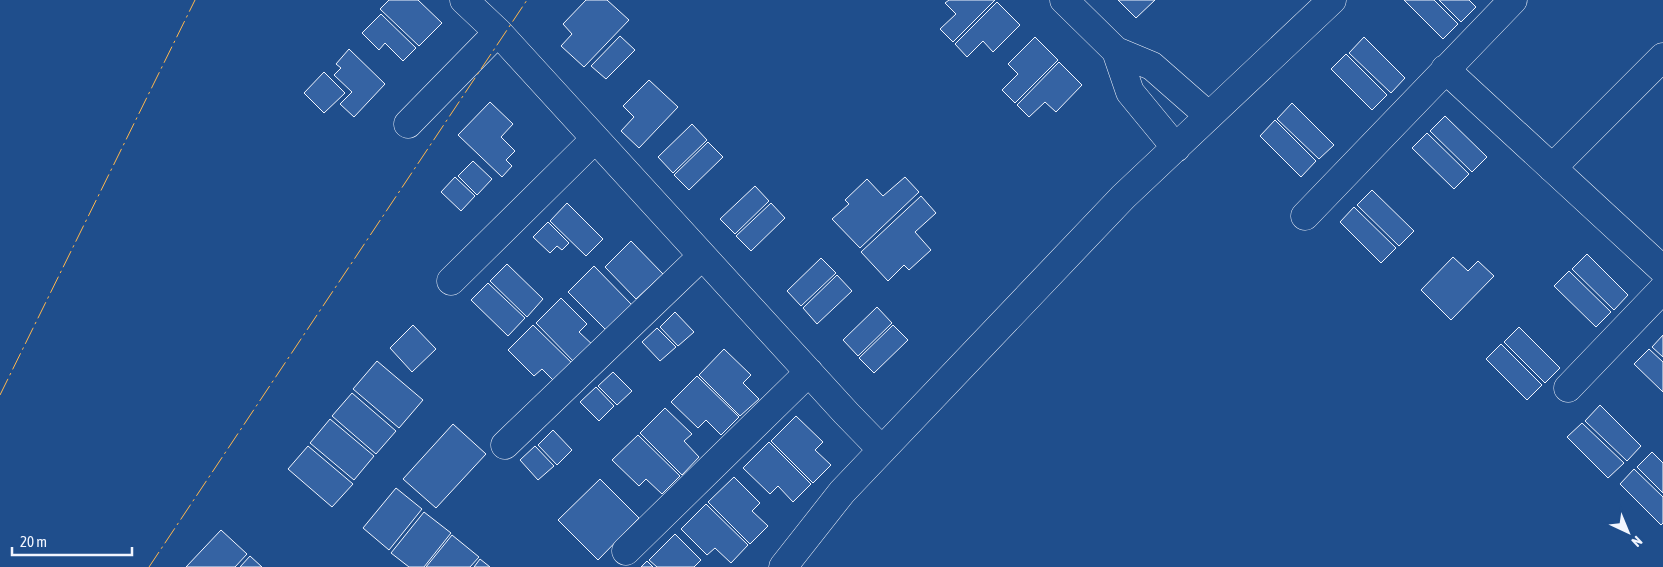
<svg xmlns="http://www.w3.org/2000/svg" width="1663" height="567" viewBox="0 0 1663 567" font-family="'Asap Condensed',sans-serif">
<rect width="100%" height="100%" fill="#1f4e8c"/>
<!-- building -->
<path fill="#3563a3" stroke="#f2f6ff" d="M389,0H418L442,23L419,46L380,9Z
M586,0H607L629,20L584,67L561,46L572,34L563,24Z
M949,0H995L953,42L940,29L956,14L945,3Z
M1118,0H1155L1136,18Z
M1404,0H1434L1458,24L1443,39Z
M1439,0H1469L1476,7L1461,22Z
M997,2L1020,25L993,52L983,41L967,57L955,44Z
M381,14L416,48L403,61L385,43L379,50L362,33Z
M620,36L635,50L606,79L591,66Z
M1035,37L1058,60L1015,103L1002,90L1018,74L1008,64Z
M1364,37L1405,78L1391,93L1349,53Z
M349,49L385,84L354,117L340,104L352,92L334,75L341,68L336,64Z
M1346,54L1387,95L1372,110L1331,69Z
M1059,62L1082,85L1056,112L1045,102L1029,117L1017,105Z
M324,72L345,93L324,113L304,93Z
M649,80L678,107L639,148L621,131L634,117L623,106Z
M490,102L513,124L501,137L515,151L506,160L512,166L502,177L458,135Z
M1292,103L1334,145L1319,159L1277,119Z
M1445,116L1487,157L1472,172L1430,131Z
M1275,120L1316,161L1301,177L1260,136Z
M692,124L707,140L673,173L658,157Z
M1427,133L1469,174L1454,189L1412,148Z
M708,142L723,157L689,190L674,175Z
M473,161L492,179L477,195L458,176Z
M455,177L475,196L461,211L441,192Z
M905,177L919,192L860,248L832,219L849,204L845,200L867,179L883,196Z
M755,186L769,201L735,234L720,219Z
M1372,190L1414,231L1399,246L1357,205Z
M921,196L936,213L915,232L931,250L909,270L904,265L888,281L861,252Z
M567,203L603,239L586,256L550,221Z
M771,203L785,218L751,251L736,236Z
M1354,207L1396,248L1381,263L1340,222Z
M548,222L569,243L562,250L557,246L550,253L533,237Z
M631,241L663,274L636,299L605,267Z
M1587,254L1628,295L1614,310L1572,269Z
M1453,257L1468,271L1478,261L1494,276L1451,320L1421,290Z
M821,258L836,273L801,306L787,291Z
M507,264L543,299L527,317L490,281Z
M594,266L632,305L606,330L568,292Z
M1569,271L1611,312L1596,327L1554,286Z
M837,275L852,291L817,324L803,308Z
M488,283L525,318L508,336L471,300Z
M561,298L587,324L579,332L595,347L577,365L536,323Z
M877,307L892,323L858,356L843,340Z
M675,312L694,332L678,346L660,327Z
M413,325L436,349L412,372L390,348Z
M533,325L575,366L557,384L542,369L534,376L508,350Z
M893,325L908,340L874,373L859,358Z
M1519,327L1560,368L1545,383L1504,342Z
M657,328L676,347L660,361L642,342Z
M1663,335V357L1652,347Z
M1501,344L1542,385L1527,400L1486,359Z
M724,349L751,375L743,383L759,399L740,416L699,375Z
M1649,349L1663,362V392L1634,364Z
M377,361L423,400L399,428L353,389Z
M613,372L632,391L617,405L598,386Z
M697,376L739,417L721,435L706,420L698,428L671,402Z
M596,387L614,406L599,421L580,402Z
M352,393L396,431L376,454L332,416Z
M1600,405L1641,446L1627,461L1585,421Z
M665,408L692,434L684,441L699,457L682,475L640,433Z
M796,416L823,442L815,450L831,465L813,483L771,441Z
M330,419L374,456L354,480L310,443Z
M1582,423L1624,463L1608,478L1567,437Z
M453,424L486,454L436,508L403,479Z
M553,430L572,450L557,465L538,445Z
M638,435L680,476L662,494L646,479L639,486L612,460Z
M769,442L811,484L793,502L778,486L770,494L743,468Z
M308,446L353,484L332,507L288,469Z
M535,446L554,466L538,480L520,460Z
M1652,452L1663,463V493L1637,467Z
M1634,469L1663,497V523L1661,525L1620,484Z
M734,477L760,503L752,511L768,526L750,544L708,502Z
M600,479L639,518L598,560L558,520Z
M396,488L422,509L389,550L363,528Z
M706,504L748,545L731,563L715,548L707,555L681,529Z
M424,512L451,533L424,567H409L391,553Z
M221,530L247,554L235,567H186Z
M675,534L701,560L694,567H657L649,560Z
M452,535L479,557L470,567H426Z
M250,556L262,567H240Z
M480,559L490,567H474Z
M647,561L653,567H641Z"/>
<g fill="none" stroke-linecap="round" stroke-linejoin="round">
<defs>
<path id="street" d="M464,0L498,32L846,413L882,450
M1064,0L1116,51
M1445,69L1663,270
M408,124L498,32
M1176,148L1130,92L1116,51L1152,66L1209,116
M1552,168L1663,57
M1305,216L1513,0
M451,281L595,139
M1568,388L1663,289
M505,445L702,256
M626,551L809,372
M783,567L842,492L1123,197L1332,0"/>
</defs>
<!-- street casing -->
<use href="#street" stroke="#f2f6ff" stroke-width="29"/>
<!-- street -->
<use href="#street" stroke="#1f4e8c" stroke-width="28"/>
<!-- power -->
<path stroke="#ffb74d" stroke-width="1" stroke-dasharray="18 4 2.5 4" stroke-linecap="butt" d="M0,395L195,0
M149,567L527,0"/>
</g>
<!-- north arrow -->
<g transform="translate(1628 532) rotate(136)" stroke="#1f4e8c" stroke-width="4" paint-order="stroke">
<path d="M0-4L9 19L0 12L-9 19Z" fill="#f2f6ff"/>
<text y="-8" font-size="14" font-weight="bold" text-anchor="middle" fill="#f2f6ff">N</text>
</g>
<!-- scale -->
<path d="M12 547v8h120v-8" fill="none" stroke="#f2f6ff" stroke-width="2.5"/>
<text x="20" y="547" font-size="15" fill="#f2f6ff" stroke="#1f4e8c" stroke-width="4" paint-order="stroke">20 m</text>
</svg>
